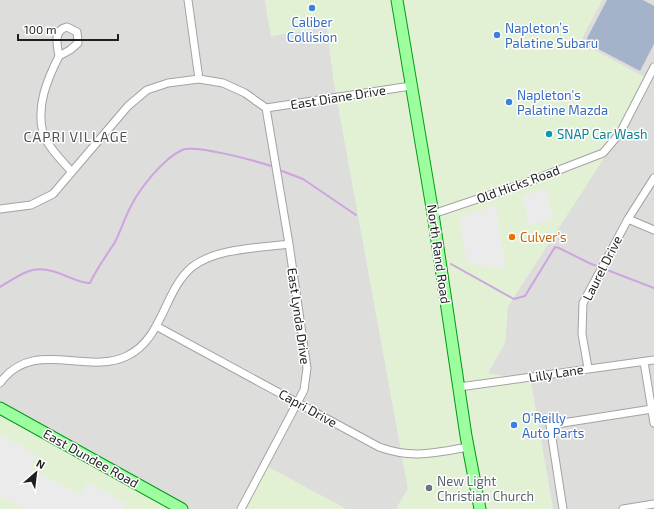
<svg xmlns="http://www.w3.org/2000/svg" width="654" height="509" viewBox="0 0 654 509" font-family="'Exo 2',sans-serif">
<rect width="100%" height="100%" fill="#e5f0e6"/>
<!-- residential -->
<path fill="#dddddc" d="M0,0H265L271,36L327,27L334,83L408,489L396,509H346L265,466L241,509H182L0,408Z
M602,0H654V509H553L530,377L520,379L487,374L505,343L508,306L620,133L647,79L580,42Z"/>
<!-- commercial -->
<path fill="#e2f1d4" d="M265,0H602L580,42L648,79L620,133L508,306L505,343L488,373L520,379L530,377L553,509H396L408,488L334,83L327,27L271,36Z
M0,408L182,509H0Z
M265,465L346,509H241Z"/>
<!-- cemetery -->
<path fill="#a5b3ca" d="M607,0H643L654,6V44L640,71L585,42Z"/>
<!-- parking -->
<path fill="#ebebeb" d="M547,188L553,220L529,225L523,196Z
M496,205L506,269L467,263L459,218Z
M0,434L37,455L30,468L80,495L87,482L126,503L122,509H23L0,496Z"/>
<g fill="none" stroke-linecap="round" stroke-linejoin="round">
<!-- stream -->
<path stroke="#cda4df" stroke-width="2" d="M282,171L303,179L356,215
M451,264L514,299L525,296L555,247L559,248L589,263L654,288
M0,287C26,271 36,262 66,276C74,279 81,283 90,283C97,268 106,256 115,242C121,230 125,217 131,206C140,188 163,159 182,150C195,144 256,161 271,166"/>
<defs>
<path id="street" d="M188,0L199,79
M67,27L77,32L78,43L70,50L59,56C57,45 53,30 67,27Z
M59,56C47,80 36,106 43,133C47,146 63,162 72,172
M266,108L411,86
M0,209L31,205L53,194L128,106L147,90L168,83L199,79L223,83L245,93L266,108
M433,214L528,182L603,153L620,133L654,67
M628,219L654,230
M156,326L379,447C412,459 434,453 468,447
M644,362L654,423
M588,368L582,334L583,303L628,219L654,178
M0,383C33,337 86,376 127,356C163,339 164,290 192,267C216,248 260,248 289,244
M459,387L654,360
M241,509L304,390L307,368L289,244L266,108
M563,509L550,425L652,409
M623,509L654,504"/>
<path id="primary" d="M397,0L433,214L466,436L480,509
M0,408L182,509"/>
</defs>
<!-- street casing -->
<use href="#street" stroke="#a3a3a3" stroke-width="9"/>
<!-- primary casing -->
<use href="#primary" stroke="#009a15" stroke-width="13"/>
<!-- street -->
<use href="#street" stroke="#fff" stroke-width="7"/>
<!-- primary -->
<use href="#primary" stroke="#9cfe9f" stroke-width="11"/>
</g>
<!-- markers -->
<g fill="#3f7fe0" stroke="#fff" stroke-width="1.5">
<circle cx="312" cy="8" r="4"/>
<circle cx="497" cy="35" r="4"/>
<circle cx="509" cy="102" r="4"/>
<circle cx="514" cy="425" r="4"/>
</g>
<circle fill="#0f9aa8" stroke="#fff" stroke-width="1.5" cx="549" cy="134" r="4"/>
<circle fill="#e8710a" stroke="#fff" stroke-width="1.5" cx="512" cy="237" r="4"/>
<circle fill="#6b7280" stroke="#fff" stroke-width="1.5" cx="429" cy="488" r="4"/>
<g text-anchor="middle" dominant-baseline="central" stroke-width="3" stroke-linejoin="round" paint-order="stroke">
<!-- shop labels -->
<g font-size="13" fill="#366cbe" stroke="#fff" text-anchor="start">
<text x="312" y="22" text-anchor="middle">Caliber<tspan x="312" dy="15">Collision</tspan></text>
<text x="505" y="28">Napleton’s<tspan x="505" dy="15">Palatine Subaru</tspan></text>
<text x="517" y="95">Napleton's<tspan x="517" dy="15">Palatine Mazda</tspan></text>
<text x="522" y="418">O'Reilly<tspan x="522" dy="15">Auto Parts</tspan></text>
</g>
<!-- street labels -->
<g font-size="13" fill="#1f1f1f" stroke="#fff">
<text transform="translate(338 97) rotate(-9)">East Diane Drive</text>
<text transform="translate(518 184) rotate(-20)">Old Hicks Road</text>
<text transform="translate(439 254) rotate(82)">North Rand Road</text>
<text transform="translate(602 268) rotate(-63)">Laurel Drive</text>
<text transform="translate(299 316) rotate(82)">East Lynda Drive</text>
<text transform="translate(556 373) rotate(-9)">Lilly Lane</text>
<text transform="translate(308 408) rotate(29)">Capri Drive</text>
<text transform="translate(91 458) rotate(29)">East Dundee Road</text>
</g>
<!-- culture labels -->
<g font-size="13" fill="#0d838f" stroke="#fff" text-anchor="start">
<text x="557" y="134">SNAP Car Wash</text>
</g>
<!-- food labels -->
<g font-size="13" fill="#c56008" stroke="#fff" text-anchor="start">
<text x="520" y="237">Culver's</text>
</g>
<!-- worship labels -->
<g font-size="13" fill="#5b616d" stroke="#fff" text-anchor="start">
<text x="437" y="481">New Light<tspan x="437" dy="15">Christian Church</tspan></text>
</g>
<!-- neighbourhood labels -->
<g font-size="14" letter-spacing="1" fill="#525252" stroke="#fff">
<text x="76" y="136">CAPRI VILLAGE</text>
</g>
</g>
<!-- north arrow -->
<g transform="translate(36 473) rotate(28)" stroke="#ffffff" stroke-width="3" paint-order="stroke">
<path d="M0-3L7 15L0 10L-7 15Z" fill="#1f1f1f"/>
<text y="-6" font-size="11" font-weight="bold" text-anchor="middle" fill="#1f1f1f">N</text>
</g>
<!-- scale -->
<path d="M18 34v6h100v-6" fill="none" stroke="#1f1f1f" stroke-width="2"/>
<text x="24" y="34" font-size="12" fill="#1f1f1f" stroke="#ffffff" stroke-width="3" paint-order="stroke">100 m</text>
</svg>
